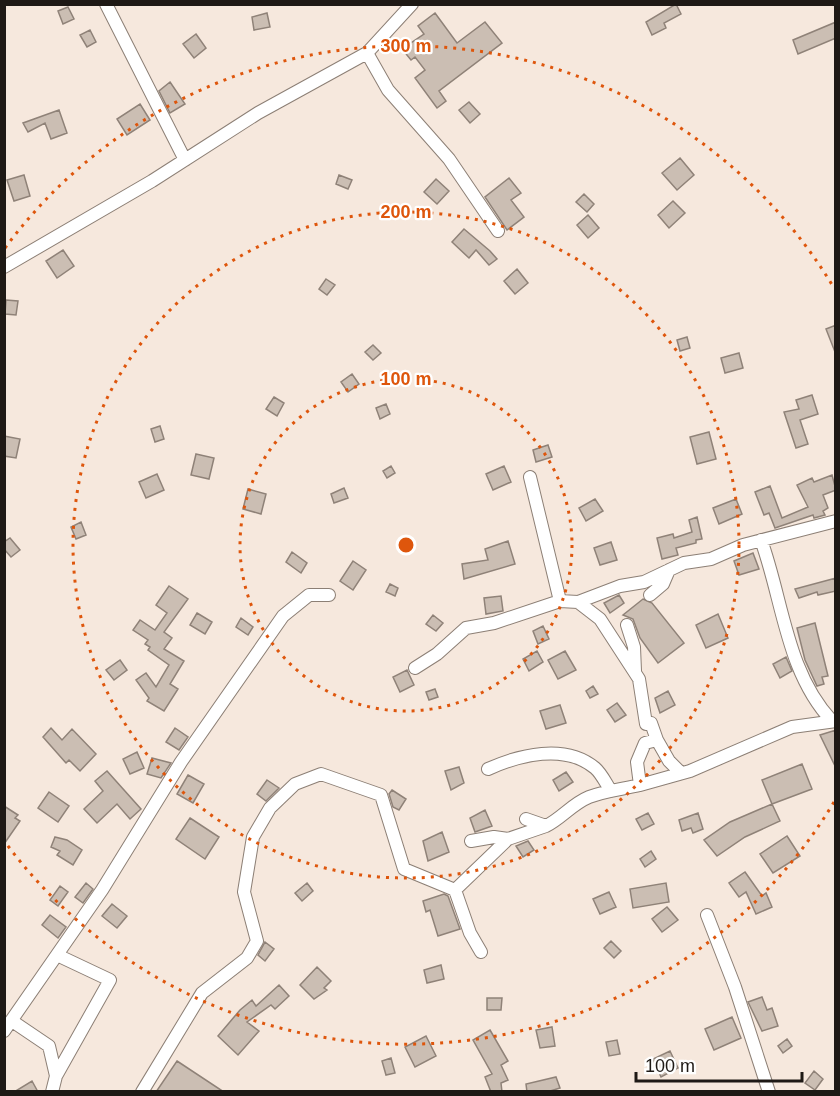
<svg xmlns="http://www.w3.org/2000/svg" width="840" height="1096" viewBox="0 0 840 1096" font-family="Helvetica,sans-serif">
<rect width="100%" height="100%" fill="#f6e8dd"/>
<!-- building -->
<path fill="#cbbeb3" stroke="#8f8278" stroke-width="1.5" d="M676,4L681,14L664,23L666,28L652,35L646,22Z
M68,7L74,19L63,24L58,11Z
M267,13L270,27L254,30L252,17Z
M435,13L457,43L485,22L502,43L439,91L446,101L437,108L415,78L425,70L415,57L411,60L402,49L424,34L418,26Z
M836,22V38L798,54L793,40Z
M90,30L96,42L87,47L80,35Z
M196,34L206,48L194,58L183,44Z
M170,82L185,104L170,113L159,91Z
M469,102L480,114L470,123L459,110Z
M140,104L150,120L127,135L117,119Z
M59,110L67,133L51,139L45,123L28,132L23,123Z
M680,158L694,175L677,190L662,173Z
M24,175L30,196L14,201L7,180Z
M339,175L352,180L348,189L336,184Z
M509,178L521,193L511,200L524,217L507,230L485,197Z
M436,179L449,191L437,204L424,192Z
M584,194L594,204L587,212L576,202Z
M673,201L685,213L669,228L658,215Z
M588,215L599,228L588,238L577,225Z
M464,229L490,251L497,259L489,265L476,250L469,258L452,242Z
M63,250L74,266L57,278L46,261Z
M517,269L528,283L515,294L504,281Z
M326,279L335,285L327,295L319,289Z
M6,300L18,301L16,315L5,314Z
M836,325V351L835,352L826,329Z
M687,337L690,348L680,351L677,340Z
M373,345L381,353L373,360L365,352Z
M739,353L743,368L725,373L721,358Z
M352,374L359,384L348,392L341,382Z
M812,395L818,414L800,420L808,444L796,448L784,412L799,409L796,400Z
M274,397L284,403L277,416L266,409Z
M386,404L390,414L380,419L376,408Z
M160,426L164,439L155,442L151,429Z
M709,432L716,459L697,464L690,437Z
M4,436L20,439L16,458L4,456Z
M548,445L552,457L536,462L533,450Z
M196,454L214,458L209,479L191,475Z
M391,466L395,473L387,478L383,471Z
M504,466L511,482L493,490L486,474Z
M157,474L164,490L146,498L139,482Z
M832,475L836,490L823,495L828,508L823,511L825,515L814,518L813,515L775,528L769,513L764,515L755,492L770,486L782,518L808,507L797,485L812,478L814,482Z
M344,488L348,498L334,503L331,494Z
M248,489L266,494L261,514L243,509Z
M595,499L603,511L586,521L579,508Z
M736,499L742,514L719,524L713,508Z
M697,517L702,539L696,540V543L676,548L678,555L662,559L657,538L673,534L674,538L692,532L689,520Z
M81,522L86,535L76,539L71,527Z
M10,538L20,550L11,557L4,549V542Z
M508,541L515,564L464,579L462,564L488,560L485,549Z
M611,542L617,560L600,565L594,548Z
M292,552L307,563L301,573L286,562Z
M753,553L759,569L739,575L734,561Z
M353,561L366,570L353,590L340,581Z
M836,578V591L818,595L817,592L799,598L795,589Z
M390,584L398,588L395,596L386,592Z
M169,586L188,599L164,632L172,638L164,649L184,661L170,684L178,689L164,711L147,701L149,698L136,680L146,673L156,687L169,665L148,650L150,647L145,644L148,640L133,630L140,620L155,630L167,613L156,605Z
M619,595L624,603L610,613L604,603Z
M501,596L503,611L486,614L484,598Z
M643,599L652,603L684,643L658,663L640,638L633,619L623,615Z
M197,613L212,622L205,634L190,625Z
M718,614L728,638L706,648L696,625Z
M433,615L443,623L436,631L426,624Z
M241,618L253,627L248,635L236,627Z
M815,623L828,676L822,677L824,684L817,686L805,660L797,628Z
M543,626L549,639L538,644L533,631Z
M537,651L543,662L529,671L523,659Z
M565,651L576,670L558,679L548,660Z
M786,657L792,671L780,678L773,664Z
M120,660L127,670L114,680L106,670Z
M407,670L414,685L400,692L393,677Z
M593,686L598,694L590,698L586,691Z
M435,689L438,697L429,700L426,692Z
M668,691L675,705L660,713L655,698Z
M617,703L626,715L615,722L607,710Z
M560,705L566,723L546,729L540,711Z
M51,728L62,740L72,729L96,754L80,771L69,760L66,763L43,737Z
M175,728L188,737L179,750L166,742Z
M836,730V768L820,735Z
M137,752L144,768L130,774L123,759Z
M152,758L171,763L161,778L147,774Z
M802,764L812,789L772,804L762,780Z
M459,767L464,783L451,790L445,771Z
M107,771L141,809L130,819L117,804L97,823L84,809L103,791L95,781Z
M566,772L573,782L559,791L553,780Z
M188,775L204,784L193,803L177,794Z
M267,780L279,788L266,801L257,794Z
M392,790L406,799L399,810L393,807L389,794Z
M49,792L69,806L58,822L38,808Z
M772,804L780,821L745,837L717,856L704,840L730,822Z
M4,806L18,815L15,818L20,821L4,844Z
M485,810L492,826L475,832L470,818Z
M648,813L654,824L642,830L636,819Z
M698,813L703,829L693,833L691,828L682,831L679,820Z
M190,818L219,837L205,859L176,839Z
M442,832L449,852L428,861L423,841Z
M787,836L800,856L773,873L760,854Z
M55,837L67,840L82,850L73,865L57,855L60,851L51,847Z
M528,841L534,850L523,857L516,846Z
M651,851L656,859L645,867L640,859Z
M745,872L762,896L766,893L772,907L756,914L746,892L739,897L729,883Z
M86,883L93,889L83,903L75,897Z
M307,883L313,891L302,901L295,893Z
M666,883L669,902L633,908L630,889Z
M60,886L68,892L58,906L50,900Z
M609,892L616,907L600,914L593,899Z
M444,894L448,896L460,929L438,936L430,910L426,912L423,901Z
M112,904L127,916L117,928L102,916Z
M667,907L678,920L662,932L652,919Z
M50,915L66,927L58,938L42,925Z
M611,941L621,951L614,958L604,948Z
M265,942L274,949L265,961L258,955Z
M441,965L444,979L427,983L424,970Z
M317,967L331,981L324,988L327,990L314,999L300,985Z
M279,985L289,996L275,1009L271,1005L247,1022L259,1031L238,1055L218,1036L240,1010L252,1000L256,1006Z
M762,997L767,1010L772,1008L778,1026L762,1031L748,1002Z
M487,998H502L501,1010H487Z
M732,1017L741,1038L714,1050L705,1029Z
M552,1027L555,1046L540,1048L536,1030Z
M490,1030L508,1061L501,1065L508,1080L501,1083L502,1092H491L485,1077L492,1074L473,1040Z
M426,1036L436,1056L415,1067L405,1047Z
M787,1039L792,1046L783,1053L778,1046Z
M617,1040L620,1054L609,1056L606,1042Z
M670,1051L678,1068L661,1077L653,1059Z
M391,1058L395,1073L386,1075L382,1061Z
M177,1061L224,1092H156Z
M814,1071L823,1079L815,1090L805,1083Z
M556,1077L560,1088L547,1092H527L526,1084Z
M32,1081L38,1092H14Z"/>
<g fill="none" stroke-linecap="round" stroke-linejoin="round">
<defs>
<path id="minor" d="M106,4L185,160
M367,53L388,90L449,159L498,231
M4,267L152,181L258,113L367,53L412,4
M530,477L560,601
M761,540C783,600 786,672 832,721
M650,595L663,584L669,570
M578,602L620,586L644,582L684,563L711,559L743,545L836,521
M627,625L634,647L635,671
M415,668L437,654L466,628L494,623L560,601L578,602L600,619L639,679L646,724L651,723L657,740
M488,769C519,755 565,743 595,768C602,774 606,784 611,791
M681,773L669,761L657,740L645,743L637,762L640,785L690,771L792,727L836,721
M526,819L546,826C562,818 572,804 589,797C604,791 623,789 640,785
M471,841L494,837L508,839L546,826
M455,890L470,933L481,952
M707,915L735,987L769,1092
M12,1021L49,1046L56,1076
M4,1031L102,890L181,762L283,616L309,595H329
M52,1092L56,1076L110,980L57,955
M142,1092L202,993L247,958L257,941L244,892L253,837L270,808L295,784L321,774L381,795L404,869L455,890L508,839"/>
</defs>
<!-- minor casing -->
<use href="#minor" stroke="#8c7f75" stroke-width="14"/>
<!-- minor -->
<use href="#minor" stroke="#fff" stroke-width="12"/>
</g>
<!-- distance rings -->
<g fill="none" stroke="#de560c" stroke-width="3" stroke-dasharray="3 6">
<circle cx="406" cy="545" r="166"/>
<circle cx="406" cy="545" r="333"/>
<path d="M834 802A499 499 0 0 1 5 842M5 248A499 499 0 0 1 834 288"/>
</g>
<circle cx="406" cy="545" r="9" fill="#de560c" stroke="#fff" stroke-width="3"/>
<g font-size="18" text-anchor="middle" font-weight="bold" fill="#de560c" stroke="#fff" stroke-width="4.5" stroke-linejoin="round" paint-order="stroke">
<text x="406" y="52">300 m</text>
<text x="406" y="218">200 m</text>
<text x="406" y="385">100 m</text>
</g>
<!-- border -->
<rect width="840" height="1096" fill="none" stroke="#1e1915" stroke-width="12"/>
<!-- scale -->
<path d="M636 1072v9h166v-9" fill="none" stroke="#1e1915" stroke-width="3"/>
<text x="645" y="1072" font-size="18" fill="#1e1915" stroke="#ffffff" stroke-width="4.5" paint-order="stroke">100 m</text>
</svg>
